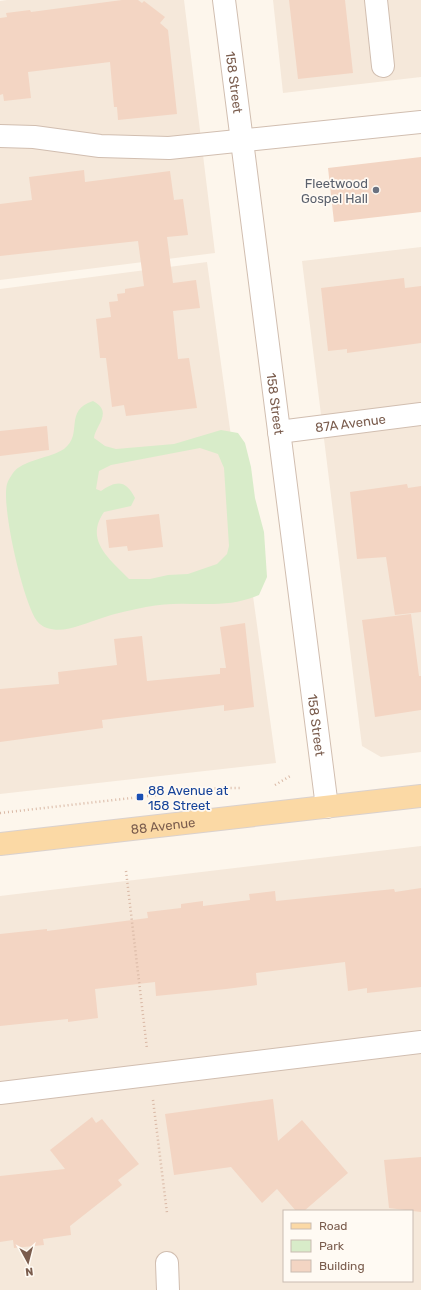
<svg xmlns="http://www.w3.org/2000/svg" width="421" height="1290" viewBox="0 0 421 1290" font-family="Rubik,sans-serif">
<rect width="100%" height="100%" fill="#fdf6ec"/>
<!-- residential -->
<path fill="#f5e8da" fill-rule="evenodd" d="M7,0H184L215,253L0,280V1Z
M273,0H421V77L283,93Z
M421,247V752L381,757L362,746L302,261Z
M207,262L276,763L0,794V289Z
M421,846V1290H0V896ZM284,1211H412V1281H284Z"/>
<!-- green -->
<path fill="#d8ecc9" fill-rule="evenodd" d="M93,401C114,412 95,426 94,438L105,446L116,449L174,444L221,430L238,433L245,443L251,467L255,498L264,532L267,577L259,595C218,612 187,598 146,607C132,610 116,613 102,618C85,623 65,634 47,628C44,627 39,624 37,621C23,602 1,506 7,484C8,480 11,476 13,473C22,460 51,458 64,449C84,434 63,411 93,401ZM200,448L218,454L224,468L229,546L227,554L217,564L188,574L168,575L150,579H129C110,559 84,541 104,512L131,506L135,498C126,480 117,480 101,491L96,489L99,471L111,465Z"/>
<!-- building -->
<path fill="#f3d5c3" d="M122,0H138L142,3L144,1L165,17L160,23L168,30L177,114L118,120L117,107H114L110,62L28,72L31,98L4,101L3,94L0,95V18L7,17L6,13L30,10L31,12Z
M289,0H345L353,73L298,79Z
M421,157V212L334,222L328,168Z
M84,170L85,182L170,171L174,200L183,199L188,235L167,237L173,283L196,280L200,308L173,311L178,359L189,358L197,408L126,416L124,405L112,407L106,358H100L96,319L111,317L109,302L118,301L117,294L125,293V289L144,286L138,241L0,256V204L32,200L29,177Z
M404,278L405,288L421,286V343L347,353V349L328,351L321,288Z
M47,426L49,450L0,456V431Z
M407,484L408,488L421,486V612L395,615L386,557L357,559L350,492Z
M159,514L163,547L128,551L127,546L109,548L106,520Z
M411,614L419,676H421V710L375,717L362,620Z
M245,623L254,707L224,711V705L102,720L103,728L0,742V689L59,684L58,672L117,665L114,639L142,636L147,681L220,674V668H226L220,627Z
M421,888V987L367,993V988L348,991L345,962L256,973L257,985L226,989L156,996L155,982L95,989L98,1018L68,1022V1019L0,1026V934L47,929V931L148,918L147,912L181,908V904L203,901V906L250,900L249,894L275,891L276,901L394,889L395,892Z
M273,1099L278,1141L302,1120L348,1173L304,1211H296L277,1189L262,1203L231,1167L174,1175L165,1114Z
M92,1117L96,1123L102,1119L139,1164L118,1180L122,1185L70,1226L71,1235L43,1239L44,1245L14,1248L13,1240L0,1242V1176L65,1169L50,1150Z
M421,1157V1212L389,1208L384,1160Z"/>
<g fill="none" stroke-linecap="round" stroke-linejoin="round">
<defs>
<g id="minor">
<path id="s1" d="M224,0L327,807"/>
<path d="M376,0L383,66"/>
<path d="M0,136L34,137L100,146L169,148L421,122"/>
<path id="s2" d="M279,432L421,414"/>
<path d="M0,1093L421,1042"/>
<path d="M167,1263L168,1290"/>
</g>
<g id="major">
<path id="s3" d="M0,844L421,796"/>
</g>
</defs>
<!-- minor casing -->
<use href="#minor" stroke="#d1beb0" stroke-width="24"/>
<!-- major casing -->
<use href="#major" stroke="#dad1cd" stroke-width="24"/>
<!-- path -->
<path stroke="#d9b8a5" stroke-width="2.5" stroke-dasharray="1 3" stroke-linecap="butt" d="M275,785L292,775
M0,813L219,788H242
M126,871L147,1049
M153,1100L167,1213"/>
<!-- minor -->
<use href="#minor" stroke="#fff" stroke-width="22"/>
<!-- major -->
<use href="#major" stroke="#fbd9a5" stroke-width="22"/>
</g>
<!-- markers -->
<circle fill="#6b7280" stroke="#fffaf3" stroke-width="1.5" cx="376" cy="190" r="4"/>
<rect fill="#1a4fb4" stroke="#fffaf3" stroke-width="1.5" x="136" y="793" width="8" height="8" rx="2"/>
<g text-anchor="middle" dominant-baseline="central" stroke-width="3.5" stroke-linejoin="round" paint-order="stroke">
<!-- street labels -->
<g font-size="13" fill="#7a5c4d" stroke="#fffaf3">
<text stroke="none"><textPath href="#s1" startOffset="83">158 Street</textPath></text>
<text stroke="none"><textPath href="#s1" startOffset="407">158 Street</textPath></text>
<text stroke="none"><textPath href="#s2" startOffset="72">87A Avenue</textPath></text>
<text stroke="none"><textPath href="#s1" startOffset="731">158 Street</textPath></text>
<text stroke="none"><textPath href="#s3" startOffset="164">88 Avenue</textPath></text>
</g>
<!-- worship labels -->
<g font-size="13" fill="#5b616d" stroke="#fffaf3" text-anchor="end">
<text x="368" y="183">Fleetwood<tspan x="368" dy="15">Gospel Hall</tspan></text>
</g>
<!-- transit labels -->
<g font-size="13" fill="#164399" stroke="#fffaf3" text-anchor="start">
<text x="148" y="790">88 Avenue at<tspan x="148" dy="15">158 Street</tspan></text>
</g>
</g>
<!-- legend -->
<rect x="283" y="1210" width="130" height="72" fill="#fffaf3" stroke="#cabbb1"/>
<rect x="291" y="1223" width="20" height="6" fill="#fbd9a5" stroke="#cabbb1"/>
<text x="319" y="1230" font-size="12" fill="#7a5c4d">Road</text>
<rect x="291" y="1240" width="20" height="12" fill="#d8ecc9" stroke="#cabbb1"/>
<text x="319" y="1250" font-size="12" fill="#7a5c4d">Park</text>
<rect x="291" y="1260" width="20" height="12" fill="#f3d5c3" stroke="#cabbb1"/>
<text x="319" y="1270" font-size="12" fill="#7a5c4d">Building</text>
<!-- north arrow -->
<g transform="translate(28 1262) rotate(173)" stroke="#fffaf3" stroke-width="3" paint-order="stroke">
<path d="M0-3L7 15L0 10L-7 15Z" fill="#7a5c4d"/>
<text y="-6" font-size="11" font-weight="bold" text-anchor="middle" fill="#7a5c4d">N</text>
</g>
</svg>
